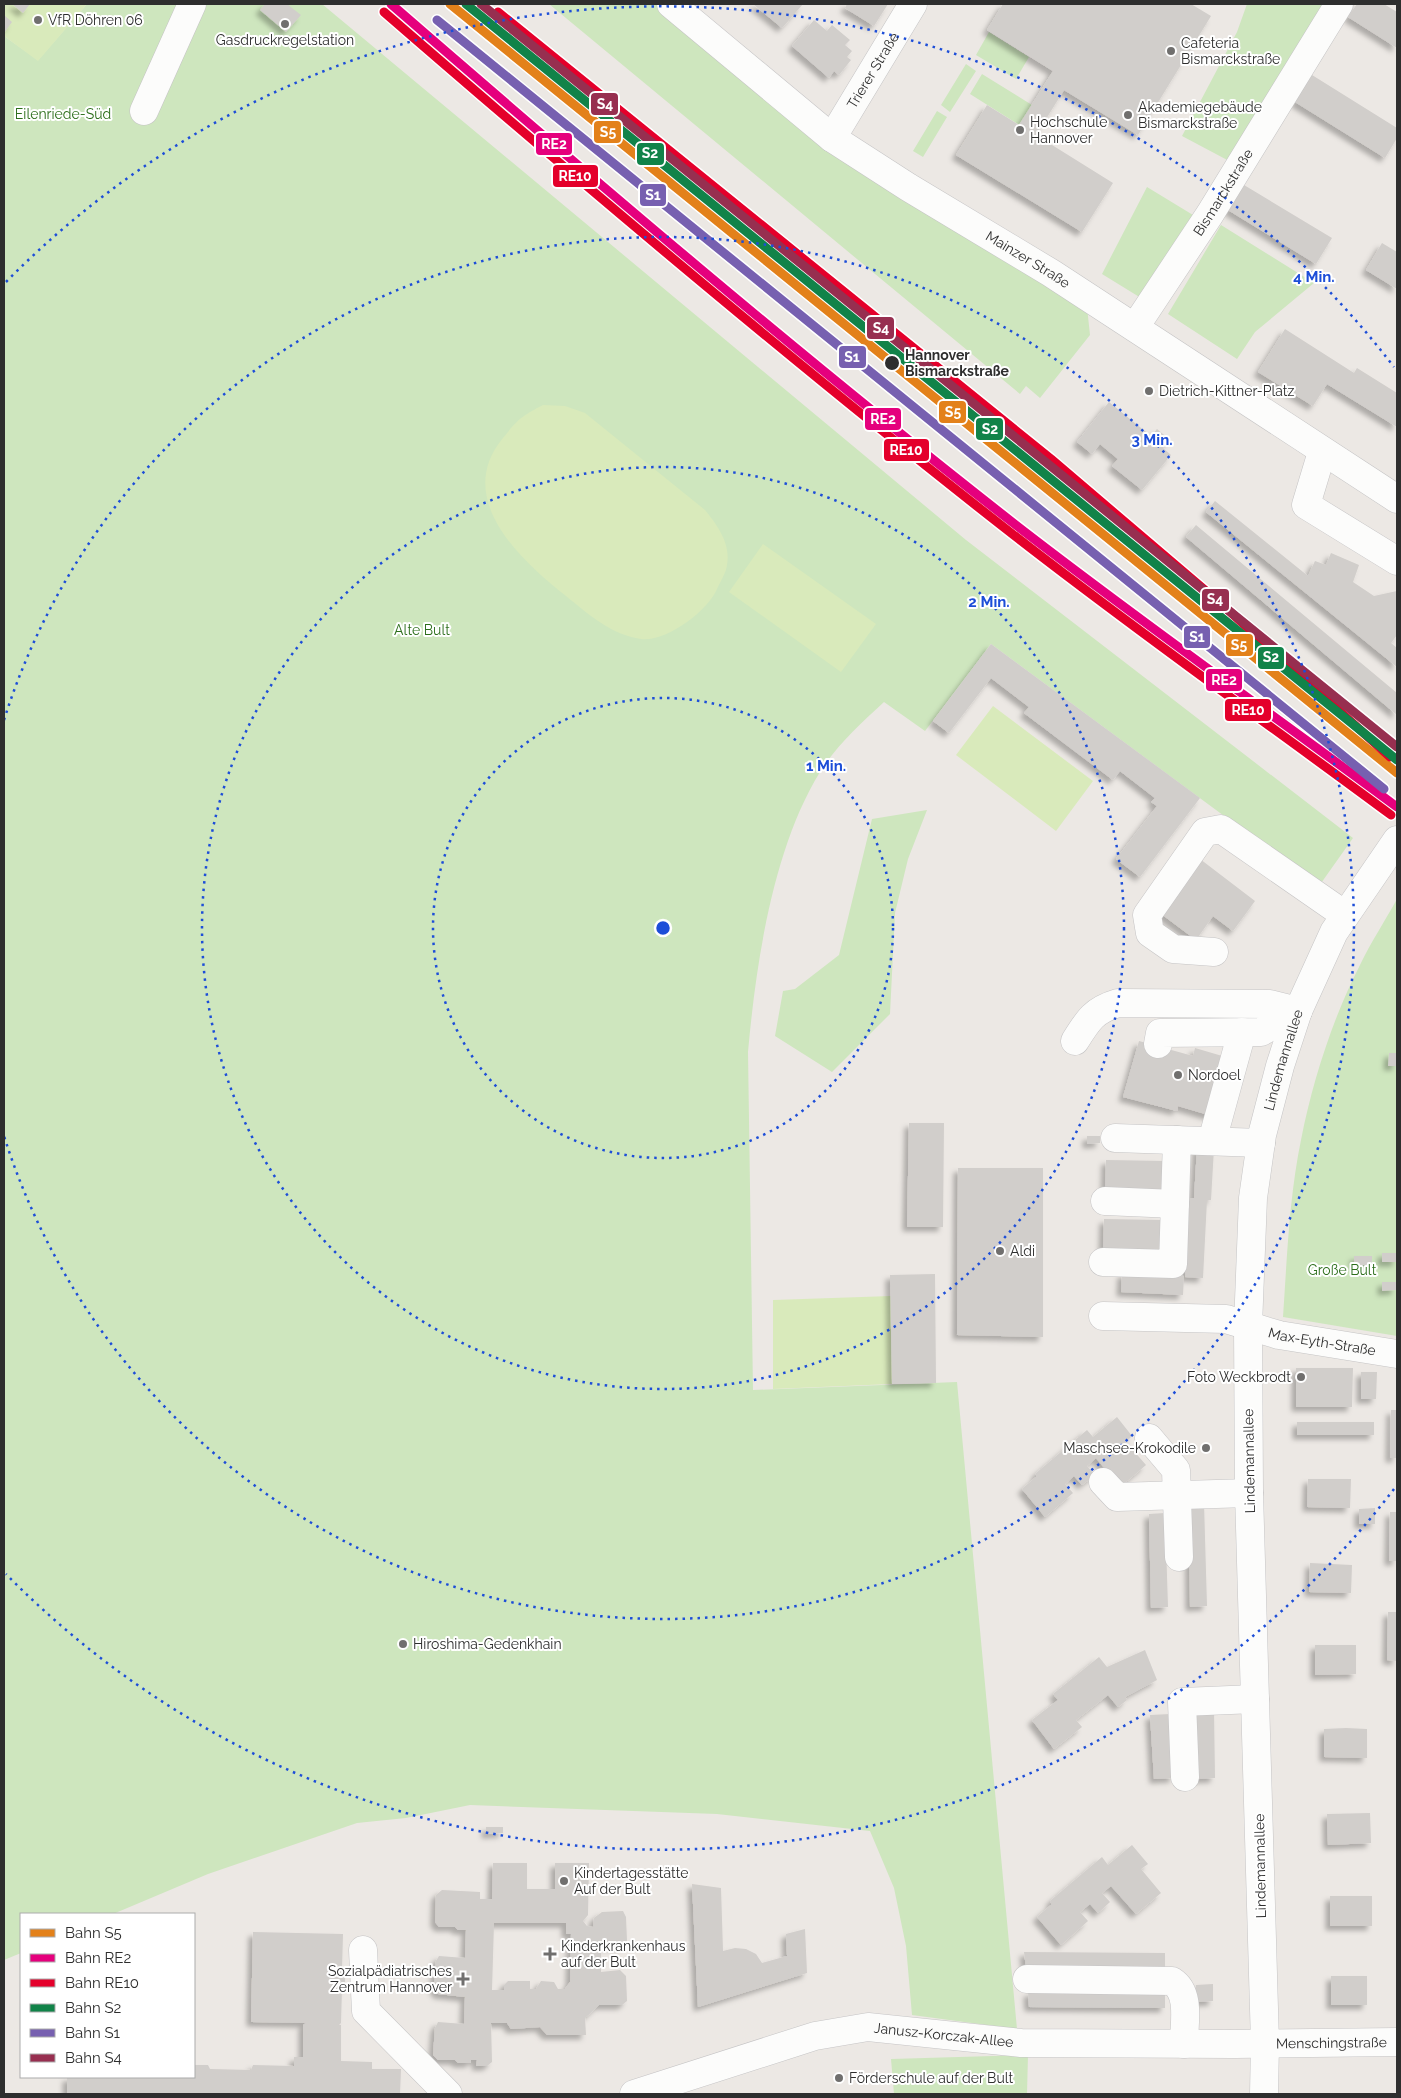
<svg xmlns="http://www.w3.org/2000/svg" width="1401" height="2098" viewBox="0 0 1401 2098" font-family="Raleway,sans-serif">
<defs>
<filter id="shadow"><feDropShadow dx="-4.5" dy="4.5" stdDeviation="2.5" flood-color="#0004"/></filter>
</defs>
<rect width="100%" height="100%" fill="#ece8e4"/>
<!-- green -->
<path fill="#cee6be" d="M87,4H322L966,540L1353,838L1319,886L991,644L925,731L884,702C860,724 837,745 820,772C773,848 756,963 748,1052L753,1390L957,1382L1017,2029L912,2015L906,1946L894,1888L870,1831L717,1814L470,1805L406,1818L357,1823L208,1874L113,1914H21V1953L4,1960V36L38,60Z
M549,4H664L1087,307L1090,335L1040,398L1026,386L1020,394Z
M1247,4H1328L1231,162L1182,136L1237,32Z
M989,32L1029,57L1016,79L976,55Z
M966,64L976,71L950,112L941,105Z
M982,74L1032,105L1019,125L970,94Z
M937,111L947,117L923,157L913,151Z
M1147,187L1193,215L1141,298L1102,274Z
M1221,225L1314,283L1255,332L1237,359L1168,314Z
M927,810L908,859L895,913L890,1014L832,1072L775,1036L783,991L795,989L839,955L872,819Z
M1397,899V1336L1283,1317C1287,1259 1289,1198 1301,1140C1312,1083 1333,1017 1360,965C1371,942 1385,921 1397,899Z
M1028,2055L1027,2094H894L891,2059Z"/>
<!-- pitch -->
<path fill="#d9eabb" d="M4,4H87L38,61L4,36Z
M543,405L565,406L585,413L705,510C717,525 731,543 727,565C726,573 720,582 717,589C707,612 666,642 641,639C612,635 588,614 566,596C520,560 453,498 503,438C518,419 522,416 543,405Z
M763,544L876,624L841,672L729,592Z
M993,706L1093,781L1056,831L956,755Z
M891,1296L892,1384L773,1389V1300Z"/>
<!-- building -->
<path fill="#d1cecb" fill-rule="evenodd" filter="url(#shadow)" d="M12,4H30L23,13Z
M265,4H287L301,15L286,32L260,10Z
M753,4H803L782,28Z
M847,4H888L874,26L845,8Z
M1003,4H1191L1211,16L1138,135L1064,90L1036,135L1113,183L1082,232L956,155L987,105L1019,125L1053,71L987,30Z
M1357,4H1384L1397,12V48L1348,17Z
M4,15L12,22L4,33Z
M814,20L827,31L832,25L850,40L845,45L852,51L847,57L851,60L839,75L834,71L829,78L792,46Z
M1312,75L1397,128V138L1385,158L1295,102Z
M1244,185L1332,238L1316,264L1228,210Z
M1382,243L1397,252V289L1366,270Z
M1285,329L1354,373L1357,368L1397,393V427L1327,384L1313,406L1258,372Z
M1109,402L1151,436L1157,429L1170,440L1163,448L1171,455L1142,490L1112,466L1118,459L1100,444L1092,454L1077,442Z
M1215,501L1308,576L1315,561L1326,565L1331,553L1359,565L1353,582L1374,596L1397,591V635L1391,643L1397,648V667L1206,512Z
M1196,525L1397,693V715L1186,537Z
M991,644L1200,798L1140,877L1116,859L1157,806L1151,802L1155,798L1120,771L1113,780L1024,713L1029,707L991,678L949,733L933,721Z
M1200,859L1255,901L1233,931L1213,916L1196,940L1160,913Z
M1139,1041L1193,1056L1195,1048L1246,1063L1229,1121L1178,1106L1177,1111L1123,1097Z
M1389,1053H1397V1066H1388Z
M909,1123H944L943,1227H907Z
M1087,1136H1100V1143L1087,1144Z
M1197,1147L1214,1148L1211,1200H1207L1203,1278L1185,1277L1189,1198H1194Z
M1106,1160L1165,1161L1164,1194L1105,1193Z
M958,1168H1043V1337L957,1335Z
M1104,1219L1162,1220L1161,1253L1103,1252Z
M1382,1253H1397V1262H1382Z
M1354,1256H1372V1265H1354Z
M1122,1273L1184,1276L1183,1295L1121,1292Z
M935,1274L936,1383L892,1384L890,1275Z
M1382,1282H1396V1290L1382,1291Z
M1296,1368H1353L1352,1407H1296Z
M1361,1372H1377L1376,1399H1361Z
M1391,1410H1397V1458H1390Z
M1117,1417L1132,1436L1126,1442L1146,1465L1120,1487L1096,1458L1087,1466L1095,1475L1082,1485L1074,1476L1065,1484L1073,1493L1045,1517L1022,1489L1037,1476L1035,1474L1087,1430L1093,1437Z
M1297,1422H1374V1435H1297Z
M1308,1479H1351L1350,1508L1307,1507Z
M1204,1503L1207,1606L1190,1607L1189,1505Z
M1375,1508V1524H1359V1509Z
M1390,1512H1397V1561H1389Z
M1165,1513L1168,1607L1151,1608L1149,1514Z
M1310,1563L1352,1565L1351,1593L1309,1592Z
M1388,1612H1397V1661L1387,1660Z
M1315,1645H1356V1674L1315,1675Z
M1145,1650L1157,1680L1125,1697L1127,1700L1118,1707L1108,1695L1076,1720L1082,1727L1054,1749L1032,1720L1058,1700L1053,1694L1099,1657L1107,1667Z
M1214,1711L1215,1778L1195,1779L1193,1712Z
M1171,1714L1174,1778L1154,1779L1150,1715Z
M1346,1728L1367,1729V1758L1324,1757V1729Z
M1370,1813L1371,1843L1328,1845L1327,1814Z
M486,1827H503V1833L486,1834Z
M1132,1845L1148,1864L1141,1869L1161,1893L1136,1914L1111,1886L1102,1893L1110,1902L1098,1913L1090,1904L1080,1912L1088,1921L1061,1945L1037,1917L1052,1904L1050,1901L1102,1857L1108,1865Z
M493,1863H527V1889H555V1863H589L588,1915L583,1921L587,1926L593,1927L594,1918L602,1912L623,1911L626,1917L627,1941L622,1946H601V1972L620,1970L626,1976L627,2001L622,2005H599L585,2018L586,2035H547L540,2027L511,2029L507,2023H491L492,2062L487,2066H476L477,2060H471V2063H458L455,2060H438L433,2055L435,2028L438,2022L464,2024L465,1997L438,1994L434,1988L436,1961L439,1956L465,1958L466,1930H458L455,1927H439L435,1922L436,1895L442,1890L480,1892V1899H492ZM494,1923H566V1934H571L570,1982L565,1989H558L554,1982L541,1981L536,1989H530V1981H508L504,1985V1990H492Z
M692,1884L721,1888L723,1951L735,1948L746,1949L756,1954L762,1963L787,1956L786,1934L805,1929L807,1973L698,2007Z
M1330,1896H1372V1926H1330Z
M253,1932L343,1934L342,1969H345V1988H342L341,2023L339,2025H341V2061L372,2062V2069H401L400,2094H67V2077H194V2065H208L210,2069L251,2070L253,2065L294,2066V2057H303V2025L306,2023L251,2022Z
M1024,1952L1165,1953V1969L1026,1968Z
M1331,1976H1367V2005H1331Z
M1213,1984V2001L1196,2002V1985Z
M1028,1992H1165V2008L1029,2007Z"/>
<g fill="none" stroke-linecap="round" stroke-linejoin="round">
<defs>
<g id="minor">
<path id="s1" d="M671,4L832,138L908,187L1051,273L1397,499"/>
<path d="M144,111L192,4"/>
<path id="s2" d="M832,138L913,4"/>
<path id="s3" d="M1135,327L1210,214L1339,4"/>
<path d="M1322,452L1306,505L1397,561"/>
<path d="M1214,952L1173,949L1150,933L1147,915L1205,832L1221,829L1345,915"/>
<path d="M1075,1041C1088,1020 1094,1010 1118,1003L1270,1004L1298,1011"/>
<path d="M1158,1044L1160,1033L1261,1032L1298,1011"/>
<path d="M1115,1138L1261,1143"/>
<path d="M1212,1141L1242,1032"/>
<path d="M1105,1201L1175,1204"/>
<path d="M1103,1262L1173,1264L1177,1140"/>
<path id="s4" d="M1103,1316L1226,1319L1279,1335L1397,1354"/>
<path d="M1149,1438L1176,1470L1179,1557"/>
<path d="M1103,1482L1117,1497L1249,1493"/>
<path d="M1185,1777L1182,1702L1255,1699"/>
<path d="M363,1950L366,2011L448,2094"/>
<path d="M1027,1979L1172,1981C1191,1993 1184,2023 1184,2044"/>
<path id="s5" d="M634,2094L815,2036L868,2027L1021,2043L1235,2044L1397,2042"/>
<path id="s6" d="M1264,2094L1265,2043L1249,1493L1248,1326L1253,1198L1262,1135L1280,1066L1298,1011L1334,932L1397,840"/>
</g>
</defs>
<!-- minor casing -->
<use href="#minor" stroke="#c5c4c5" stroke-width="29"/>
<!-- minor -->
<use href="#minor" stroke="#fcfcfb" stroke-width="28"/>
<defs>
<path id="rail-1" d="M450,4L1397,773"/>
<path id="rail-2" d="M391,4C595,181 800,356 1012,522C1138,620 1269,712 1397,807"/>
<path id="rail-3" d="M384,12C588,189 794,363 1006,529C1132,628 1263,720 1391,815
M498,12L1051,459L1227,609L1390,757"/>
<path id="rail-4" d="M466,4L1397,760"/>
<path id="rail-5" d="M437,20L1384,789"/>
<path id="rail-6" d="M481,4L1397,747"/>
</defs>
<!-- rail-1 casing -->
<use href="#rail-1" stroke="#fff" stroke-width="12"/>
<!-- rail-2 casing -->
<use href="#rail-2" stroke="#fff" stroke-width="12"/>
<!-- rail-3 casing -->
<use href="#rail-3" stroke="#fff" stroke-width="12"/>
<!-- rail-4 casing -->
<use href="#rail-4" stroke="#fff" stroke-width="12"/>
<!-- rail-5 casing -->
<use href="#rail-5" stroke="#fff" stroke-width="12"/>
<!-- rail-6 casing -->
<use href="#rail-6" stroke="#fff" stroke-width="12"/>
<!-- rail-1 -->
<use href="#rail-1" stroke="#e3811a" stroke-width="9"/>
<!-- rail-2 -->
<use href="#rail-2" stroke="#e5007d" stroke-width="9"/>
<!-- rail-3 -->
<use href="#rail-3" stroke="#e4002b" stroke-width="9"/>
<!-- rail-4 -->
<use href="#rail-4" stroke="#118349" stroke-width="9"/>
<!-- rail-5 -->
<use href="#rail-5" stroke="#7760b0" stroke-width="9"/>
<!-- rail-6 -->
<use href="#rail-6" stroke="#972f50" stroke-width="9"/>
</g>
<!-- distance rings -->
<g fill="none" stroke="#1d4ed8" stroke-width="2.5" stroke-dasharray="2.5 5">
<circle cx="663" cy="928" r="230"/>
<circle cx="663" cy="928" r="461"/>
<path d="M4 720A691 691 0 1 1 4 1136"/>
<path d="M1394 1489A921 921 0 0 1 6 1574M6 282A921 921 0 0 1 1394 367"/>
</g>
<!-- markers -->
<g fill="#706f6e" stroke="#fff" stroke-width="2">
<circle cx="38" cy="20" r="5"/>
<circle cx="285" cy="24" r="5"/>
<circle cx="1171" cy="51" r="5"/>
<circle cx="1128" cy="115" r="5"/>
<circle cx="1020" cy="130" r="5"/>
<circle cx="1149" cy="391" r="5"/>
<circle cx="1178" cy="1075" r="5"/>
<circle cx="1000" cy="1251" r="5"/>
<circle cx="1301" cy="1377" r="5"/>
<circle cx="1206" cy="1448" r="5"/>
<circle cx="403" cy="1644" r="5"/>
<circle cx="564" cy="1881" r="5"/>
<path d="M547.5 1946.5h5v5h5v5h-5v5h-5v-5h-5v-5h5z"/>
<path d="M460.5 1971.5h5v5h5v5h-5v5h-5v-5h-5v-5h5z"/>
<circle cx="839" cy="2078" r="5"/>
</g>
<circle fill="#2e2e2e" stroke="#fff" stroke-width="2" cx="892" cy="363" r="8"/>
<g text-anchor="middle" dominant-baseline="central" stroke-width="4" stroke-linejoin="round" paint-order="stroke">
<!-- poi labels -->
<g font-size="14" fill="#2e2e2e" stroke="#fff" text-anchor="start">
<text x="48" y="20">VfR Döhren 06</text>
<text x="285" y="40" text-anchor="middle">Gasdruckregelstation</text>
<text x="1181" y="43">Cafeteria<tspan x="1181" dy="16">Bismarckstraße</tspan></text>
<text x="1138" y="107">Akademiegebäude<tspan x="1138" dy="16">Bismarckstraße</tspan></text>
<text x="1030" y="122">Hochschule<tspan x="1030" dy="16">Hannover</tspan></text>
<text x="1159" y="391">Dietrich-Kittner-Platz</text>
<text x="1188" y="1075">Nordoel</text>
<text x="1010" y="1251">Aldi</text>
<text x="1291" y="1377" text-anchor="end">Foto Weckbrodt</text>
<text x="1196" y="1448" text-anchor="end">Maschsee-Krokodile</text>
<text x="413" y="1644">Hiroshima-Gedenkhain</text>
<text x="574" y="1873">Kindertagesstätte<tspan x="574" dy="16">Auf der Bult</tspan></text>
<text x="561" y="1946">Kinderkrankenhaus<tspan x="561" dy="16">auf der Bult</tspan></text>
<text x="452" y="1971" text-anchor="end">Sozialpädiatrisches<tspan x="452" dy="16">Zentrum Hannover</tspan></text>
<text x="849" y="2078">Förderschule auf der Bult</text>
</g>
<!-- street labels -->
<g font-size="14" fill="#2e2e2e" stroke="#fff">
<text stroke="none"><textPath href="#s2" startOffset="79">Trierer Straße</textPath></text>
<text stroke="none"><textPath href="#s3" startOffset="161">Bismarckstraße</textPath></text>
<text stroke="none"><textPath href="#s1" startOffset="440">Mainzer Straße</textPath></text>
<text stroke="none"><textPath href="#s6" startOffset="1038">Lindemannallee</textPath></text>
<text stroke="none"><textPath href="#s4" startOffset="222">Max-Eyth-Straße</textPath></text>
<text transform="translate(1249 1461) rotate(-91)">Lindemannallee</text>
<text transform="translate(1260 1866) rotate(-91)">Lindemannallee</text>
<text stroke="none"><textPath href="#s5" startOffset="320">Janusz-Korczak-Allee</textPath></text>
<text stroke="none"><textPath href="#s5" startOffset="708">Menschingstraße</textPath></text>
</g>
<!-- park labels -->
<g font-size="14" fill="#2c6e1b" stroke="#fff">
<text x="63" y="114">Eilenriede-Süd</text>
<text x="422" y="630">Alte Bult</text>
<text x="1342" y="1270">Große Bult</text>
</g>
<!-- stop labels -->
<g font-size="14" font-weight="bold" fill="#2e2e2e" stroke="#fff" text-anchor="start">
<text x="905" y="355">Hannover<tspan x="905" dy="16">Bismarckstraße</tspan></text>
</g>
</g>
<circle cx="663" cy="928" r="8" fill="#1d4ed8" stroke="#fff" stroke-width="2.5"/>
<g font-size="15" text-anchor="middle" font-weight="bold" fill="#1d4ed8" stroke="#fff" stroke-width="4" stroke-linejoin="round" paint-order="stroke">
<text x="1314" y="282">4 Min.</text>
<text x="1152" y="445">3 Min.</text>
<text x="989" y="607">2 Min.</text>
<text x="826" y="771">1 Min.</text>
</g>
<g stroke="#fff" stroke-width="2">
<rect x="590" y="92" width="29" height="24" rx="5" fill="#972f50"/>
<rect x="593" y="120" width="29" height="24" rx="5" fill="#e3811a"/>
<rect x="535" y="132" width="38" height="24" rx="5" fill="#e5007d"/>
<rect x="636" y="142" width="29" height="24" rx="5" fill="#118349"/>
<rect x="552" y="164" width="47" height="24" rx="5" fill="#e4002b"/>
<rect x="639" y="183" width="28" height="24" rx="5" fill="#7760b0"/>
<rect x="866" y="316" width="29" height="24" rx="5" fill="#972f50"/>
<rect x="838" y="345" width="29" height="24" rx="5" fill="#7760b0"/>
<rect x="938" y="400" width="29" height="24" rx="5" fill="#e3811a"/>
<rect x="864" y="407" width="38" height="24" rx="5" fill="#e5007d"/>
<rect x="975" y="417" width="29" height="24" rx="5" fill="#118349"/>
<rect x="883" y="438" width="47" height="24" rx="5" fill="#e4002b"/>
<rect x="1201" y="588" width="29" height="24" rx="5" fill="#972f50"/>
<rect x="1183" y="625" width="28" height="24" rx="5" fill="#7760b0"/>
<rect x="1225" y="633" width="29" height="24" rx="5" fill="#e3811a"/>
<rect x="1257" y="646" width="28" height="24" rx="5" fill="#118349"/>
<rect x="1205" y="668" width="38" height="24" rx="5" fill="#e5007d"/>
<rect x="1224" y="698" width="48" height="24" rx="5" fill="#e4002b"/>
</g>
<g font-size="14" text-anchor="middle" font-weight="bold" fill="#fff">
<text x="605" y="109">S4</text>
<text x="608" y="137">S5</text>
<text x="554" y="149">RE2</text>
<text x="650" y="158">S2</text>
<text x="575" y="181">RE10</text>
<text x="653" y="200">S1</text>
<text x="881" y="333">S4</text>
<text x="852" y="362">S1</text>
<text x="953" y="417">S5</text>
<text x="883" y="424">RE2</text>
<text x="990" y="434">S2</text>
<text x="906" y="455">RE10</text>
<text x="1215" y="604">S4</text>
<text x="1197" y="642">S1</text>
<text x="1239" y="650">S5</text>
<text x="1271" y="662">S2</text>
<text x="1224" y="685">RE2</text>
<text x="1248" y="715">RE10</text>
</g>
<!-- border -->
<rect width="1401" height="2098" fill="none" stroke="#2e2e2e" stroke-width="10"/>
<!-- legend -->
<rect x="20" y="1913" width="175" height="165" fill="#ffffff" stroke="#ababab"/>
<rect x="30" y="1929" width="25" height="8" fill="#e3811a" stroke="#ababab"/>
<text x="65" y="1938" font-size="15" fill="#2e2e2e">Bahn S5</text>
<rect x="30" y="1954" width="25" height="8" fill="#e5007d" stroke="#ababab"/>
<text x="65" y="1963" font-size="15" fill="#2e2e2e">Bahn RE2</text>
<rect x="30" y="1979" width="25" height="8" fill="#e4002b" stroke="#ababab"/>
<text x="65" y="1988" font-size="15" fill="#2e2e2e">Bahn RE10</text>
<rect x="30" y="2004" width="25" height="8" fill="#118349" stroke="#ababab"/>
<text x="65" y="2013" font-size="15" fill="#2e2e2e">Bahn S2</text>
<rect x="30" y="2029" width="25" height="8" fill="#7760b0" stroke="#ababab"/>
<text x="65" y="2038" font-size="15" fill="#2e2e2e">Bahn S1</text>
<rect x="30" y="2054" width="25" height="8" fill="#972f50" stroke="#ababab"/>
<text x="65" y="2063" font-size="15" fill="#2e2e2e">Bahn S4</text>
</svg>
